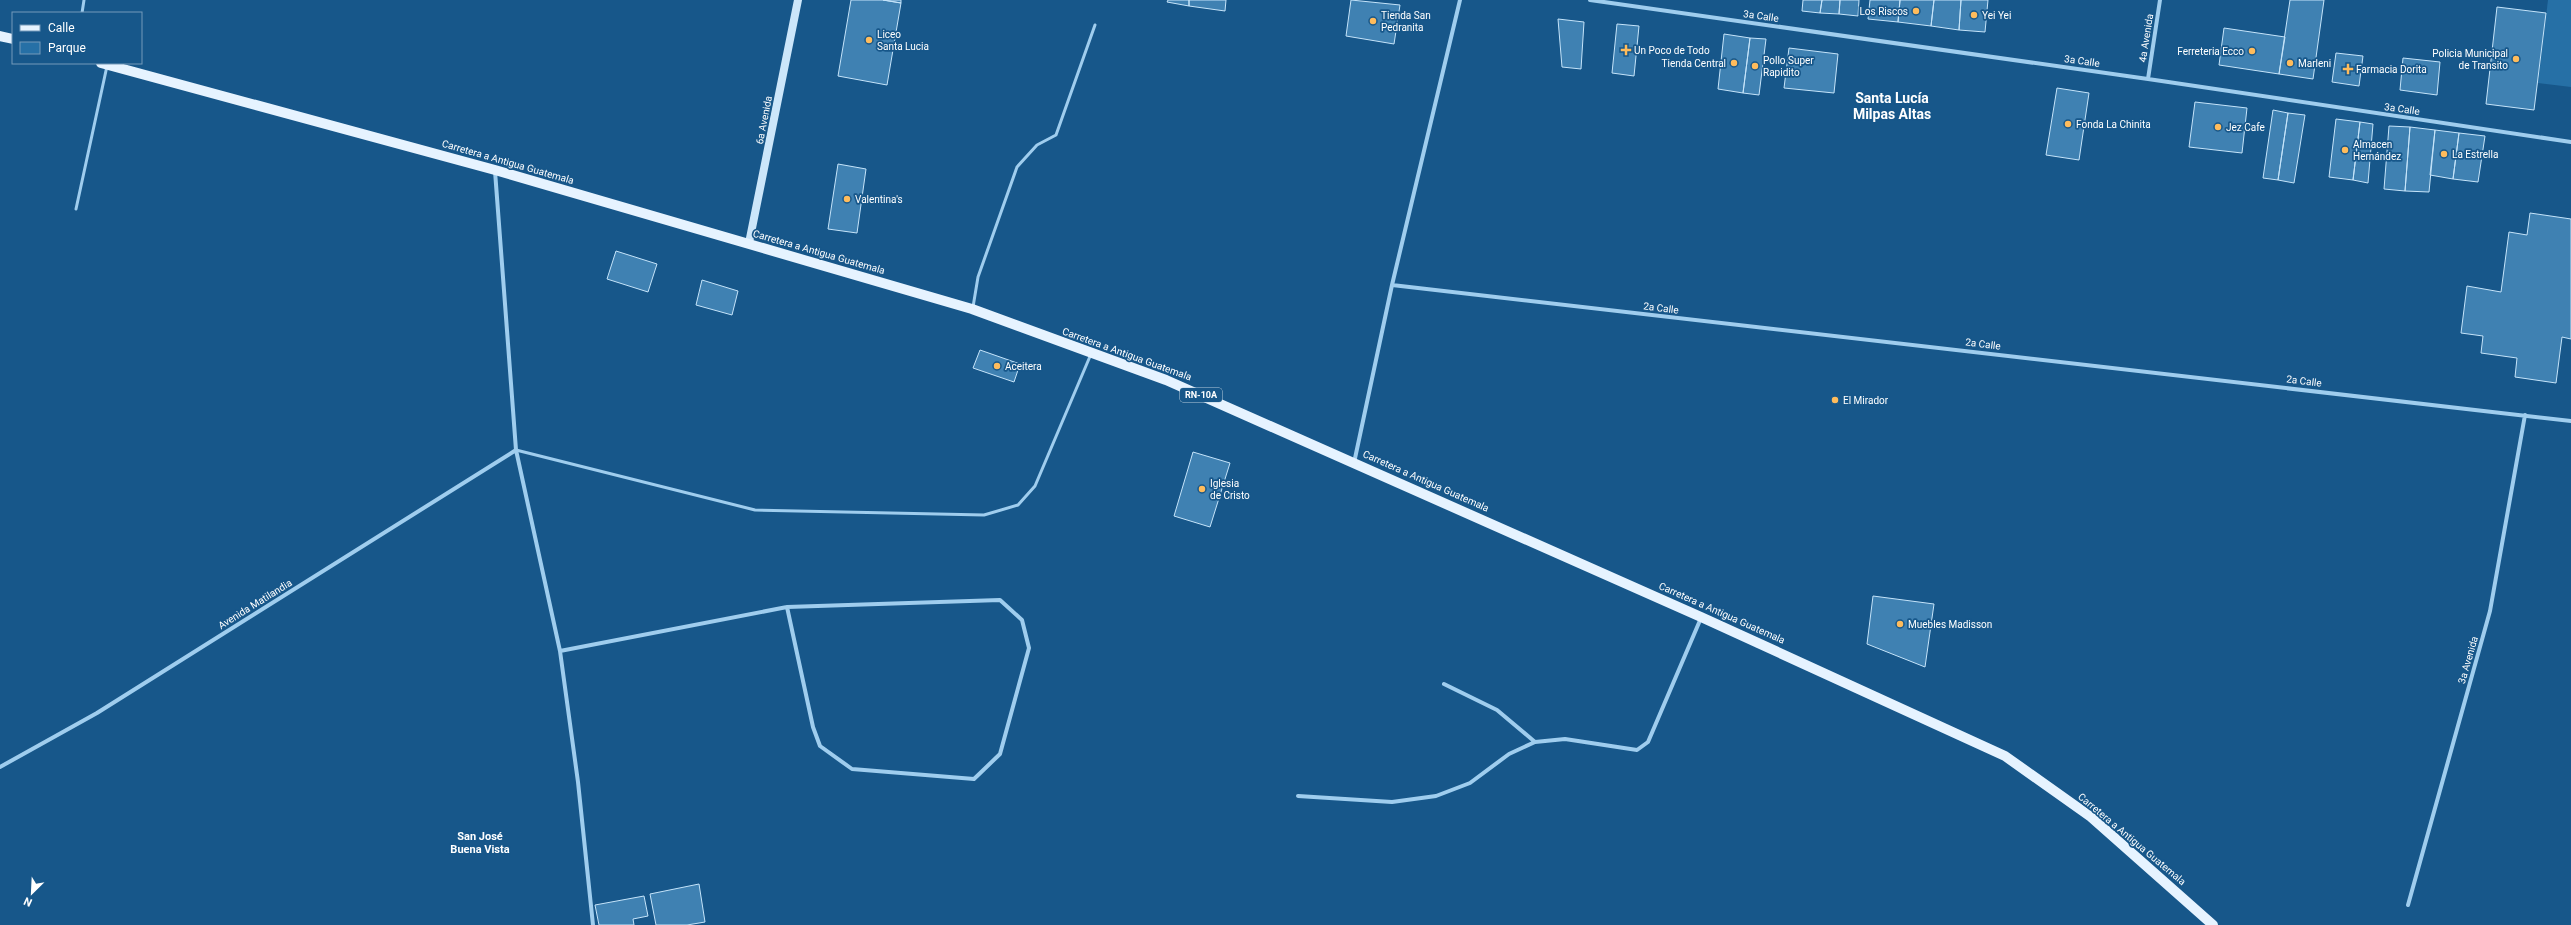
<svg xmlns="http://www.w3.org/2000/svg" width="2571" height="925" viewBox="0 0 2571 925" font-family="Roboto,sans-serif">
<rect width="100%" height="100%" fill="#17578a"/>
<!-- green -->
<path fill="#2670a6" d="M2548,0H2571V87L2538,83Z"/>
<!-- building -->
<path fill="#3f81b2" stroke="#c5e4fa" d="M851,0H883L901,3L887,85L838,76Z
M883,0H901V3Z
M1168,0H1189V6L1167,2Z
M1189,0H1226L1225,11L1189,6Z
M1351,0L1400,5L1394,44L1346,36Z
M1803,0H1822L1820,13L1802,11Z
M1822,0H1840L1839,14L1820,13Z
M1840,0H1859L1858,16L1839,14Z
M1870,0H1900L1898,22L1868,19Z
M1900,0H1934L1931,26L1898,22Z
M1934,0H1961L1959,30L1931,26Z
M1961,0H1988L1985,32L1959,30Z
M2290,0H2324L2313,79L2279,74Z
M2497,7L2546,13L2534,110L2486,104Z
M1558,19L1584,22L1581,69L1562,67Z
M1617,24L1639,26L1634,76L1612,73Z
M2224,28L2285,37L2279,74L2219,65Z
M1724,34L1750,38L1743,93L1718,89Z
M1750,38L1766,39L1759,95L1743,93Z
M1789,48L1838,54L1834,93L1784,88Z
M2336,53L2363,56L2359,86L2332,82Z
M2403,58L2440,62L2437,95L2400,90Z
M2057,88L2089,93L2079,160L2046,155Z
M2195,102L2247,108L2242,153L2189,147Z
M2273,110L2288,113L2278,180L2263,178Z
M2288,113L2305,115L2294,183L2278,180Z
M2336,119L2360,122L2353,180L2329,177Z
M2360,122L2373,124L2368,183L2353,180Z
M2389,126L2410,127L2405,191L2384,189Z
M2410,127L2435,130L2429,192L2405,191Z
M2435,130L2459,133L2453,179L2430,175Z
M2459,133L2485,136L2478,182L2453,179Z
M838,164L866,169L857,233L828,229Z
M2530,213L2571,219V339L2562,337L2556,383L2515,377L2517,358L2481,353L2483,336L2461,333L2467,286L2501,292L2509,232L2527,235Z
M616,251L657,264L648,292L607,279Z
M702,280L738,291L732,315L696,305Z
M980,350L1020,364L1014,382L973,368Z
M1193,452L1230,463L1210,527L1174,516Z
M1873,596L1934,604L1925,667L1867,644Z
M699,884L705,922L687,925H656L650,894Z
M644,896L648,916L633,919L634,925H599L595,905Z"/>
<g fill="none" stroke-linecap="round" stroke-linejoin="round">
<!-- lane -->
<path stroke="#9fcdee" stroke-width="3" d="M82,13L84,0
M76,209L107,66
M973,307L978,277L1017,167L1037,145L1056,135L1095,25
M516,450L755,510L984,515L1018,505L1035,486L1091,354"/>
<!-- street -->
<path stroke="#9fcdee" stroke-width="4" d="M1590,0L2148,79L2571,142
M2148,79L2160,0
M495,171L516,450L560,651L578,782L593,925
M1392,285L2571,421
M1354,463L1392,285L1460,0
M560,651L787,607L1000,600L1022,620L1029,648L1000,754L974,779L852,769L820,746L813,727L787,607
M1444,684L1497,710L1535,742
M0,767L97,713L516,450
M1298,796L1392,802L1436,796L1470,783L1509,754L1535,742L1565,739L1637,750L1648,742L1701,618
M2408,905L2490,611L2525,415"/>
<!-- secondary -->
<path stroke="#cce6fa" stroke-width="8" d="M749,243L798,0"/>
<!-- primary -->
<path stroke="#e6f3ff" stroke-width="10" d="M0,36L13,39
M101,63L495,170L972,309L1166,380L1701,617L2005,756L2091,817L2213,925"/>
</g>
<!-- markers -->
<g fill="#ffbc5c" stroke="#17578a" stroke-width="1.5">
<circle cx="1916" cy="11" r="4"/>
<circle cx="1974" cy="15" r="4"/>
<circle cx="1373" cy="21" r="4"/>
<circle cx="869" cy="40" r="4"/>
<path d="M1624 44h4v4h4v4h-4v4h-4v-4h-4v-4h4z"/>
<circle cx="2252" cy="51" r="4"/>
<circle cx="2516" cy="59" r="4"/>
<circle cx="1734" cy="63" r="4"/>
<circle cx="2290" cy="63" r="4"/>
<circle cx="1755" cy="66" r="4"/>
<path d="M2346 63h4v4h4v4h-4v4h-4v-4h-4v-4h4z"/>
<circle cx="2068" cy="124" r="4"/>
<circle cx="2218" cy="127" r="4"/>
<circle cx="2345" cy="150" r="4"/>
<circle cx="2444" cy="154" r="4"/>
<circle cx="847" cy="199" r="4"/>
<circle cx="997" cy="366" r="4"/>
<circle cx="1835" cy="400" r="4"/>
<circle cx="1202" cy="489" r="4"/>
<circle cx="1900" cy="624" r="4"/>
</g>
<g text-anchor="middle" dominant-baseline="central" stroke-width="3.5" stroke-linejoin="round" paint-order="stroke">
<!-- shield labels -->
<rect fill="#17578a" stroke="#b9cddc" stroke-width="1" x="1180" y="388" width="42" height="14" rx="3"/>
<g font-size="9" font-weight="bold" fill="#fff">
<text x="1201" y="395">RN-10A</text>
</g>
<!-- poi labels -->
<g font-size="10" fill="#fff" stroke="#17578a" text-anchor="start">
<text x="1908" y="11" text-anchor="end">Los Riscos</text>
<text x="1381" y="15">Tienda San<tspan x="1381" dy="12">Pedranita</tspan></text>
<text x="1982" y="15">Yei Yei</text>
<text x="877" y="34">Liceo<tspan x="877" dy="12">Santa Lucia</tspan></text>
<text x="1634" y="50">Un Poco de Todo</text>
<text x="2244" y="51" text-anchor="end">Ferreteria Ecco</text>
<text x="2508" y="53" text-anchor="end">Policia Municipal<tspan x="2508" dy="12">de Transito</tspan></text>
<text x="1763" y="60">Pollo Super<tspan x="1763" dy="12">Rapidito</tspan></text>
<text x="1726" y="63" text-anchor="end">Tienda Central</text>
<text x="2298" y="63">Marleni</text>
<text x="2356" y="69">Farmacia Dorita</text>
<text x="2076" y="124">Fonda La Chinita</text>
<text x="2226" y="127">Jez Cafe</text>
<text x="2353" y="144">Almacen<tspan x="2353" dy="12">Hernández</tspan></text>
<text x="2452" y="154">La Estrella</text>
<text x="855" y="199">Valentina's</text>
<text x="1005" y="366">Aceitera</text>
<text x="1843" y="400">El Mirador</text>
<text x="1210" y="483">Iglesia<tspan x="1210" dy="12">de Cristo</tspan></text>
<text x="1908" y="624">Muebles Madisson</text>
</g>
<!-- street labels -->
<g font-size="10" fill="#fff" stroke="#17578a">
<text transform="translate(1761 16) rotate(8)">3a Calle</text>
<text transform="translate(2146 38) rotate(-81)">4a Avenida</text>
<text transform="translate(2082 61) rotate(8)">3a Calle</text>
<text transform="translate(2402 109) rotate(8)">3a Calle</text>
<text transform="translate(764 120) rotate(-79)">6a Avenida</text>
<text transform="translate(508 162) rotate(16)">Carretera a Antigua Guatemala</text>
<text transform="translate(819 252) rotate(16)">Carretera a Antigua Guatemala</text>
<text transform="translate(1661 308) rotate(7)">2a Calle</text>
<text transform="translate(1983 344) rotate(7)">2a Calle</text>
<text transform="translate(1127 354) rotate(20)">Carretera a Antigua Guatemala</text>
<text transform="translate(2304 381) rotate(7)">2a Calle</text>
<text transform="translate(1426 481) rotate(24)">Carretera a Antigua Guatemala</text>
<text transform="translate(255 604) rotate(-32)">Avenida Matilandia</text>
<text transform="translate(1722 613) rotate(24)">Carretera a Antigua Guatemala</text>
<text transform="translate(2468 660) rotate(-74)">3a Avenida</text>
<text transform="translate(2132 839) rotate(40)">Carretera a Antigua Guatemala</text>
</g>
<!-- neighbourhood labels -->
<g font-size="11" font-weight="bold" fill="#fff" stroke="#17578a">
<text x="480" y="836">San José<tspan x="480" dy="13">Buena Vista</tspan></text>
</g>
<!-- district labels -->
<g font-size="14" font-weight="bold" fill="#fff" stroke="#17578a">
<text x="1892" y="98">Santa Lucía<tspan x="1892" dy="16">Milpas Altas</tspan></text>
</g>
</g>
<!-- legend -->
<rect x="12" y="12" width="130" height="52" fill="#17578a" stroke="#749ab9"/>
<rect x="20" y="25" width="20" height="6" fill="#e6f3ff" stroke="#749ab9"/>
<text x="48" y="32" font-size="12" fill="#ffffff">Calle</text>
<rect x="20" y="42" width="20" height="12" fill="#2670a6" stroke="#749ab9"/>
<text x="48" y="52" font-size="12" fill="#ffffff">Parque</text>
<!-- north arrow -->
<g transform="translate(32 893) rotate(204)" stroke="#17578a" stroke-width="3" paint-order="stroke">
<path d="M0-3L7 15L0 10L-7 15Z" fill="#ffffff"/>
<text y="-6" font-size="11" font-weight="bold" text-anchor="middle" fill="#ffffff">N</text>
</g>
</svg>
